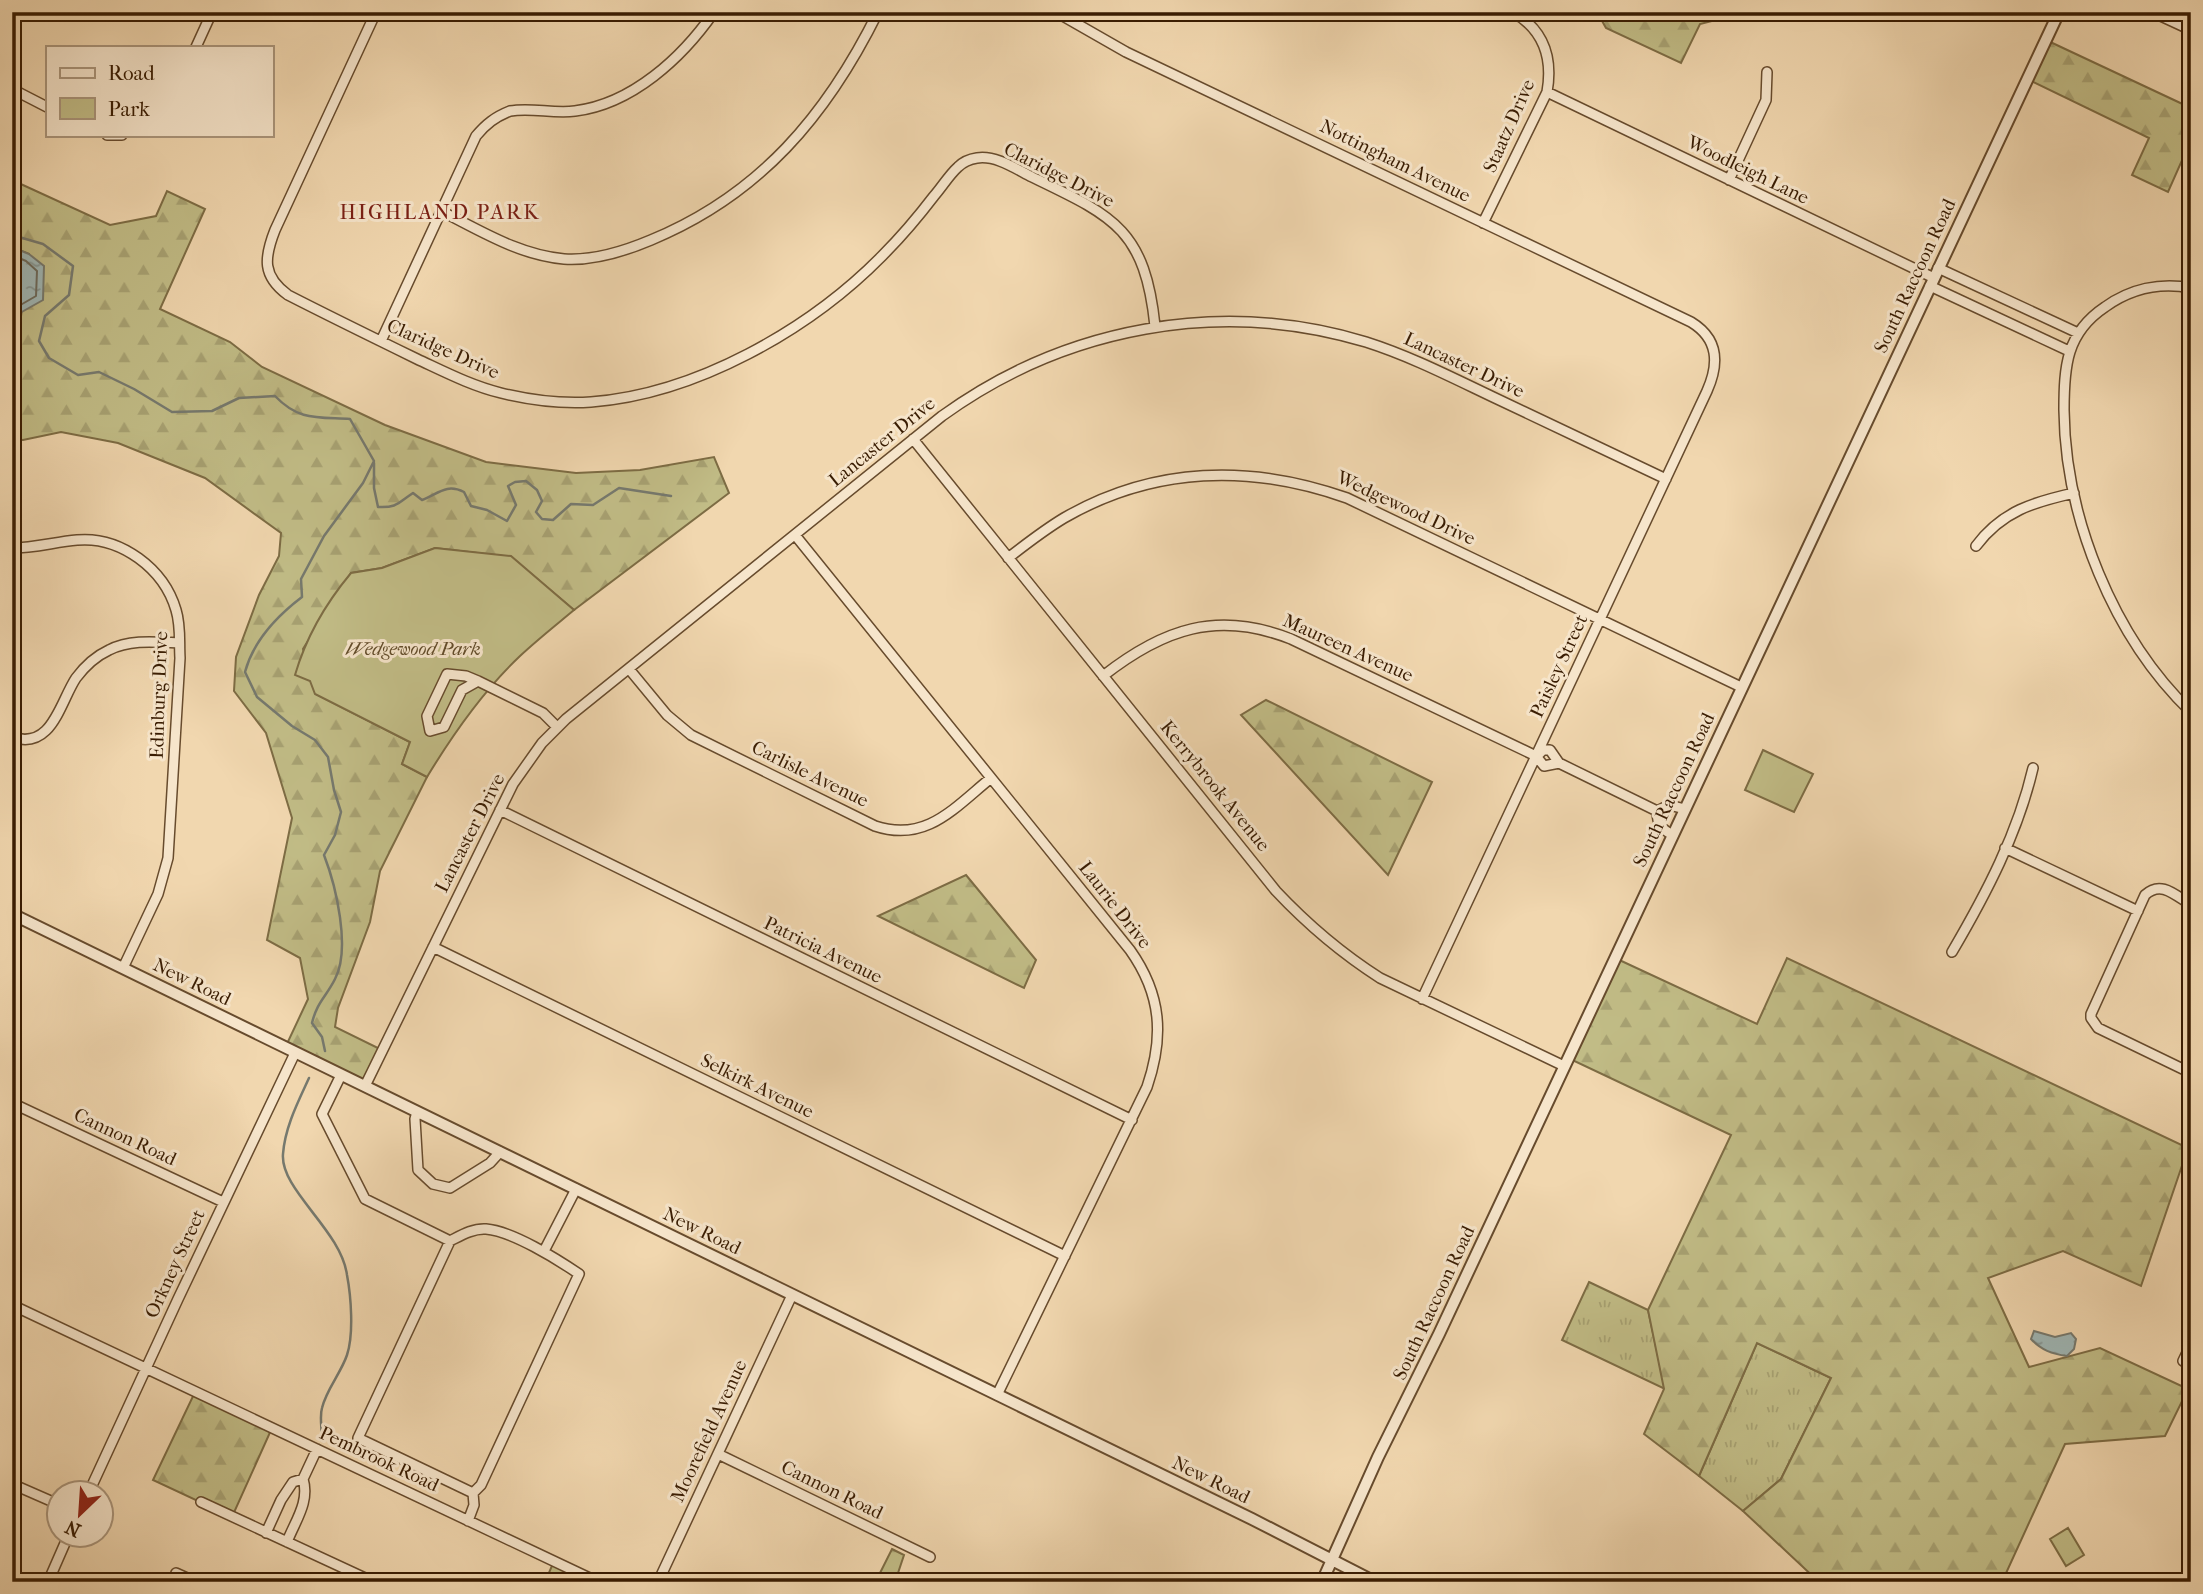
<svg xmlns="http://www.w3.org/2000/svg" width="2203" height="1594" viewBox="0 0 2203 1594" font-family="'IM FELL French Canon',serif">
<defs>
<pattern id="grass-tufts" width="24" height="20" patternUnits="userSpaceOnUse" patternTransform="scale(1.75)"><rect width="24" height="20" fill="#c1bc86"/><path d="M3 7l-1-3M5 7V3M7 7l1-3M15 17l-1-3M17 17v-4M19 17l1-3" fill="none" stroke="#a7a172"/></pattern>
<pattern id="forest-firs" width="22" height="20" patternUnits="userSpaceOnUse" patternTransform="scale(1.75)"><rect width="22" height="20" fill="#c1bc86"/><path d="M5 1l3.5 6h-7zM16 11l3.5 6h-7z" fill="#a7a172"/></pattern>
<pattern id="water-ripples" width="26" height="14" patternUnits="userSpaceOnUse" patternTransform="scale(1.75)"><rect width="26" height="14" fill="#9fb7b6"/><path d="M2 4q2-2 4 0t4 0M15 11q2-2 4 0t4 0" fill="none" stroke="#839492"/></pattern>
</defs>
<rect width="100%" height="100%" fill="#f1d7af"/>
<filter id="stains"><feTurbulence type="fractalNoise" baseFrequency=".00286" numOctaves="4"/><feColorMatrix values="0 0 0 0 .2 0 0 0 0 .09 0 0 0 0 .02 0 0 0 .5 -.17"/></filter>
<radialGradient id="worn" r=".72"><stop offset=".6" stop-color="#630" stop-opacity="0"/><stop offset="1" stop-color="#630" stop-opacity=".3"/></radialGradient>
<!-- grass -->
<path fill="url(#grass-tufts)" stroke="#7d6c44" stroke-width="2" d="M1589,1282L1648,1310L1665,1389L1562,1340Z
M1757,1343L1831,1378L1781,1479L1743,1511L1699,1476Z"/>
<!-- forest -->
<path fill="url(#forest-firs)" stroke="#7d6c44" stroke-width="2" d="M1597,12H1747L1700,24L1681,63L1606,28Z
M2046,40L2191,108V140L2168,192L2132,175L2149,138L2027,79Z
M12,180L110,225L156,216L167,191L205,209L160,309L230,342L262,367L385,425L486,462L576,473L640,470L714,457L729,493L574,610L511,557L435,548L382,568L351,573L303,649L316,694L410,742L402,764L427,777L380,871L370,922L338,1008L335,1027L382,1050L365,1086L285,1048L308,999L300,958L267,940L292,818L266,733L234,691L236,657L259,595L279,556L281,533L205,478L118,443L61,432L23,440L12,439V320L20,324L29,254L12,247Z
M1266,700L1432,782L1388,875L1241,715Z
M966,875L1036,960L1024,988L878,916Z
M1615,958L1757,1024L1787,958L2188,1148L2141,1286L2063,1251L1988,1278L2029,1367L2100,1348L2188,1389L2165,1436L2065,1444L2002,1582H1819L1743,1511L1781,1479L1831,1378L1757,1343L1699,1476L1644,1434L1664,1389L1648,1310L1731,1135L1568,1058Z
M195,1392L272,1428L232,1517L153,1480Z
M892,1549L904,1555L895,1582H871L878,1577Z
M554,1561L598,1582H545Z"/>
<!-- park -->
<path fill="#c1bc86" stroke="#7d6c44" stroke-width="2" d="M435,548L511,556L574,610C556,625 537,640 520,656C483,691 453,734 427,777L402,764L410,742L315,694L310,681L295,675C306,637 326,603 351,573L382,568Z
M1763,750L1813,774L1794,812L1745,790Z
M2068,1528L2084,1555L2066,1566L2050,1539Z"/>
<!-- water -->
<path fill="url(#water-ripples)" stroke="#76796e" stroke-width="2" d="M12,247L29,254L44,266L43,300L20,313V325L12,320Z
M2034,1331L2055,1337L2071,1333L2076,1339L2074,1349L2067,1356C2052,1354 2041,1350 2031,1339Z"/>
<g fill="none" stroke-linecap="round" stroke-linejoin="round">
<!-- shore -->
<path stroke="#6c6a5c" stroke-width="2" d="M12,255L26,261L37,271L36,296L17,307L12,314"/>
<!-- stream -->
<path stroke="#76796e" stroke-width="2.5" d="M12,235L43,244L73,266L69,295L45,316L39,341L49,358L78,375L99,372L134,389L172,412L212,411L239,398L275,396C299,421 317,417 350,419L374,461L363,483L324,536L301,579L302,597C277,616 253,642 245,672L257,697L292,726L315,740L328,757L334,790L341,812L335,835L324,855C336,886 351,949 335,979C326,997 317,1002 312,1023L322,1037L325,1051
M374,463V488L378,507C397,508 398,503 413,493L422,500C438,494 446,483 464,492L471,506L487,510L507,521L516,505L508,486L515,482L526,481L537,490L542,501L536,512L542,519L553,520L571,504L593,505L619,488L671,496
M309,1078C298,1102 285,1127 283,1154C280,1190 341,1230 347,1275C351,1296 354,1334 347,1355C341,1373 326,1390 322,1408C319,1418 323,1430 321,1440"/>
<defs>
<path id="minor" d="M376,12L275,230C264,258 262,276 288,295C331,317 374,338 417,359C445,372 472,386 501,393C530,400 561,404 591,402C696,394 809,330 882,256C901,237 918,217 934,196C942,187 949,175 958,167C963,162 970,159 977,158C996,155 1016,169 1032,177C1113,216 1145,229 1155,326
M1056,12L1126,52L1691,322C1719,339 1719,364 1707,391L1422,999
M2152,12L2191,30
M196,47L212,12
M12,89L47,107
M1547,92L1934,278
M107,135H122
M1729,180L1766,100L1767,72
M441,211C481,231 519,255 564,259C593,261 625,251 651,240C760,195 827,115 878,12
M1483,223L1547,92C1553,58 1544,30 1513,12
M1938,268L2078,333
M1930,286L2069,351
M2191,288C2160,282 2130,289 2105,307C2066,333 2064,367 2064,410C2065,517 2113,637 2191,712
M381,341L476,136C486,124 495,117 510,111C531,107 553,114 575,111C632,104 682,58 714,12
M913,439L1276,891C1308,925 1341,953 1380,978L1564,1066
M795,535L1130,950C1162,995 1164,1037 1147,1087L997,1395
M1976,546C2002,511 2034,502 2074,493
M12,548C34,548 55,542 77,540C121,536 164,569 176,610C181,626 179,642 180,658L168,858L158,894L123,968
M1008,558C1026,544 1044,530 1064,518C1154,466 1251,464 1347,498L1741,687
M629,669L667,715L691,735L875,826C926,843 954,808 991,778
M447,674L466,676L478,681L462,690L444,727L430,731L427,716Z
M1103,676C1163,629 1217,610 1291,639L1536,756
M478,681L543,713L557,727
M12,737C52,751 60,702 76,678C85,666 96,656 109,650C130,639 156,642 179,643
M1538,755L1543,750H1550L1559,763
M1536,756L1544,766L1559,763L1657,811L1669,805L1685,809
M500,810L1132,1120
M1657,811C1657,824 1661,829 1673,835
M2005,848L2138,911
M2191,905C2175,895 2161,880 2145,895L2091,1014V1018L2098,1028L2191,1073
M433,947L1065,1256
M1952,952C1986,894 2018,833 2033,768
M341,1075L322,1114L365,1199L450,1241C460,1236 473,1228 486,1229C512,1231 557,1259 579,1274L481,1485L473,1493L358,1438L450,1241
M365,1086L513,784L542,743L566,719L942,416C1065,327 1220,298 1366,342C1410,356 1451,377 1493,397C1551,424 1608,452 1666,479
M12,1103L223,1202
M417,1112L415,1119L418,1170L433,1184L450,1188L490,1163L500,1152
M544,1251L576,1189
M12,1305L598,1582
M2183,1361L2191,1344
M718,1454L930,1557
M12,1484L60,1505
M89,1492L178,1299L295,1053
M201,1502L365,1578L364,1582
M468,1521L474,1505L473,1493
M266,1533L281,1500L293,1482L303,1479
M287,1542C295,1521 310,1502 303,1479L317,1449
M176,1573L196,1582
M48,1582L69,1534
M658,1582L792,1295"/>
<path id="tertiary" d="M12,914L1252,1519L1375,1582
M1322,1582L1378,1457L1439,1334L2059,12"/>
</defs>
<!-- minor casing -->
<use href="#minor" stroke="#674b2d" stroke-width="12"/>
<!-- tertiary casing -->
<use href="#tertiary" stroke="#674b2d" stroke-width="14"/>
<!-- minor -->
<use href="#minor" stroke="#f6e5cb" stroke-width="9"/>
<!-- tertiary -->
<use href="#tertiary" stroke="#f6e5cb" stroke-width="10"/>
</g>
<g text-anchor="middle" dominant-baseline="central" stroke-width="6" stroke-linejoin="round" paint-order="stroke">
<!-- street labels -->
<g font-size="19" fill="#391c02" stroke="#f6e5cb">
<text transform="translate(1509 126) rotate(-66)">Staatz Drive</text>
<text transform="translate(1395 161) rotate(26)">Nottingham Avenue</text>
<text transform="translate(1748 170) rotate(26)">Woodleigh Lane</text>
<text transform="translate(1059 175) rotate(27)">Claridge Drive</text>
<text transform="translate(1915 276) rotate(-65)">South Raccoon Road</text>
<text transform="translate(443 349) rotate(24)">Claridge Drive</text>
<text transform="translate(1464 365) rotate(25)">Lancaster Drive</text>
<text transform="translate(882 442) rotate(-39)">Lancaster Drive</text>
<text transform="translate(1406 508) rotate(25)">Wedgewood Drive</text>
<text transform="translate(1348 648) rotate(24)">Maureen Avenue</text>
<text transform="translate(1559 666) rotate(-65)">Paisley Street</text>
<text transform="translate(159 695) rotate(-88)">Edinburg Drive</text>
<text transform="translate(810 774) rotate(26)">Carlisle Avenue</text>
<text transform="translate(1215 786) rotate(51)">Kerrybrook Avenue</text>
<text transform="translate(1674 790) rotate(-65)">South Raccoon Road</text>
<text transform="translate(470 833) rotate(-63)">Lancaster Drive</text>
<text transform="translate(1115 905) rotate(52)">Laurie Drive</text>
<text transform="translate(823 950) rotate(26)">Patricia Avenue</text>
<text transform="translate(192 982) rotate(26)">New Road</text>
<text transform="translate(757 1086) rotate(26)">Selkirk Avenue</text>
<text transform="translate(125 1137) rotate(25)">Cannon Road</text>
<text transform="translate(702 1231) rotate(26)">New Road</text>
<text transform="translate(175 1264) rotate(-65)">Orkney Street</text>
<text transform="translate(1434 1303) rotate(-65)">South Raccoon Road</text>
<text transform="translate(709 1431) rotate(-65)">Moorefield Avenue</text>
<text transform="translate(379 1459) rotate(25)">Pembrook Road</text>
<text transform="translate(1211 1480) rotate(26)">New Road</text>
<text transform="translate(832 1490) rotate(26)">Cannon Road</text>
</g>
<!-- park labels -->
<g font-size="19" font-style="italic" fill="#624c2a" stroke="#f6e5cb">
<text x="413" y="649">Wedgewood Park</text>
</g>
<!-- neighbourhood labels -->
<g font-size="21" letter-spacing="2" fill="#7a1f14" stroke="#f6e5cb">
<text x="440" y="212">HIGHLAND PARK</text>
</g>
</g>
<!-- margin -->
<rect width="2203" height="1594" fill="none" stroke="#f1d7af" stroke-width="42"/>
<rect x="14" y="14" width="2175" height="1566" fill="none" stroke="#391c02" stroke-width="3.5"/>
<rect x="21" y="21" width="2161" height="1552" fill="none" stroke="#391c02" stroke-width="2"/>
<!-- legend -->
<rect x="46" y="46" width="228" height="91" fill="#f6e5cb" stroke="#aa957b" stroke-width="2"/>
<rect x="60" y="68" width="35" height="10" fill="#f6e5cb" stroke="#aa957b" stroke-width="2"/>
<text x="108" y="80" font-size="21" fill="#391c02">Road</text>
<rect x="60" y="98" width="35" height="21" fill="#c1bc86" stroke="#aa957b" stroke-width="2"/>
<text x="108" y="116" font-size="21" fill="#391c02">Park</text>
<!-- north arrow -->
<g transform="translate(80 1514) rotate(205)"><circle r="33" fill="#f6e5cb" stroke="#aa957b" stroke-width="2"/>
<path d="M0-5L12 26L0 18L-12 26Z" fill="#8f2418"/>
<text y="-10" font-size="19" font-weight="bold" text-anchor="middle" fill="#391c02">N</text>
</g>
<rect width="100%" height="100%" filter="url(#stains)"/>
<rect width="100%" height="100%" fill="url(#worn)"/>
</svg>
